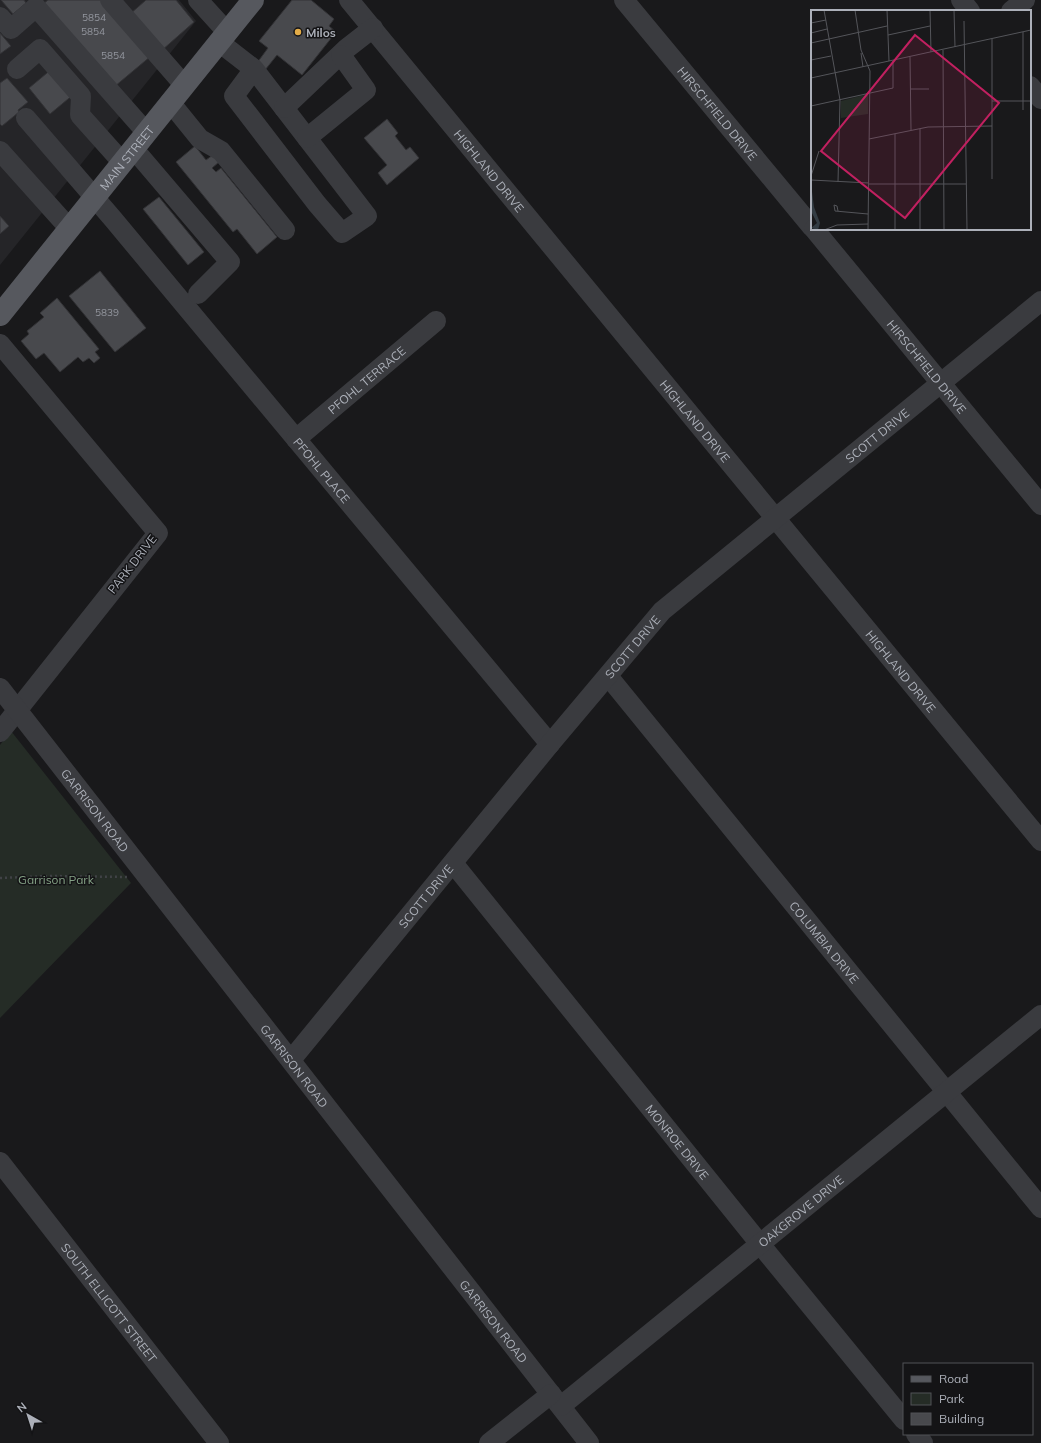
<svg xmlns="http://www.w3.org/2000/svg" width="1041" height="1443" viewBox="0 0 1041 1443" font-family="Mulish,sans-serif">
<rect width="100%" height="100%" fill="#19191b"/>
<!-- built -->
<path fill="#252528" d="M0,0H179L196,21L0,265Z"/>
<!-- green -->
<path fill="#252c26" d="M11,731L131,883L0,1018V745Z"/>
<!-- building -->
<path fill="#48494d" stroke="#333336" d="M1,0H24L26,3L13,14Z
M48,0H102L151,56L114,87L43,4Z
M146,0H176L194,22L161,51L130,14Z
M292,0H311L334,19L329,26L336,32L302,75L277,55L265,70L257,63L268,48L259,41Z
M0,33L11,46L0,54Z
M53,68L74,94L50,114L29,88Z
M7,78L28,102L18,110L19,112L2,126L0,124V83Z
M387,119L398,133L395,136L406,150L410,147L419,158L387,185L378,173L387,165L364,138Z
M195,146L206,160L213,155L219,162L212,168L216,172L221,168L277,237L257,254L237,229L233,232L176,162Z
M159,197L204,252L188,265L143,209Z
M0,216L9,226L0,234Z
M100,271L146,328L115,352L69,296Z
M57,298L99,349L95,352L100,358L94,363L89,358L83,362L78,357L60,372L44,353L36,359L21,341L29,334L27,331L44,317L40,313Z"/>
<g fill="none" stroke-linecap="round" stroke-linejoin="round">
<!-- path -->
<path stroke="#404246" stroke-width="2.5" stroke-dasharray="2 3" stroke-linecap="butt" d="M0,878L51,876L127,877"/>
<!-- minor -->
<g stroke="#3a3b3f" stroke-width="20">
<path d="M110,0L184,85"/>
<path d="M198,0L227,32"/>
<path id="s1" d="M349,0L1041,841"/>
<path id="s2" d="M624,0L812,227"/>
<path d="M961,0L970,11"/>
<path d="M1011,11L1025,0"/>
<path d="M0,17L11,29L36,7L146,132"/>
<path d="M219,42L254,69L234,96L317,204L342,233L367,216L254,69"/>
<path d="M17,69L40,49L81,96L80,115L122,162"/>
<path d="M1030,86L1041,99"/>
<path d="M170,102L200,139L221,151L285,230"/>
<path d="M284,108L346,49L373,28"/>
<path id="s3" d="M26,118L113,219L550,744"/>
<path d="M307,138L366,90L341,55"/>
<path d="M133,148L230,262L198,294"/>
<path d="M0,151L69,228"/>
<path id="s4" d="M814,229L1041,505"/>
<path d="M0,344L158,533L0,732"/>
<path id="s5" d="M296,439L436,321"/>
<path id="s6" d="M608,676L1041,1208"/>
<path id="s7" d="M0,688L589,1443"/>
<path id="s8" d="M453,863L760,1244L904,1420"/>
<path id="s9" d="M291,1060L550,744L662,611L1041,301"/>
<path id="s10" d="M0,1162L219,1443"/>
<path id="s11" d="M561,1406L1041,1015"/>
<path d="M916,1434L923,1443"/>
<path d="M489,1443L551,1394"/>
</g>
<!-- major -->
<path stroke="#56585e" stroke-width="22" id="s12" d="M0,315L253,0"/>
</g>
<!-- markers -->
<circle fill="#e3ac48" stroke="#141416" stroke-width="1.5" cx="298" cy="32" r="4"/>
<g text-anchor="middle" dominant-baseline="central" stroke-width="3" stroke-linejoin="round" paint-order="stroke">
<!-- number labels -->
<g font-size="10" fill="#93969e">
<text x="94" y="17">5854</text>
<text x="93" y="31">5854</text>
<text x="113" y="55">5854</text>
<text x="107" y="312">5839</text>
</g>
<!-- poi labels -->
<g font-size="12" font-weight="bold" fill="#acb0b9" stroke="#141416" text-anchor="start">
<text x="306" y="32">Milos</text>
</g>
<!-- street labels -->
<g font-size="12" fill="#acb0b9" stroke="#141416">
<text stroke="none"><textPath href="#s2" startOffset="147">HIRSCHFIELD DRIVE</textPath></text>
<text stroke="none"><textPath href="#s12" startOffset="202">MAIN STREET</textPath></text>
<text stroke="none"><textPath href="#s1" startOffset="221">HIGHLAND DRIVE</textPath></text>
<text stroke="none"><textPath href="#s4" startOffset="178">HIRSCHFIELD DRIVE</textPath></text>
<text stroke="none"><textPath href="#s5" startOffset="92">PFOHL TERRACE</textPath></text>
<text stroke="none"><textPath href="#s1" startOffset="545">HIGHLAND DRIVE</textPath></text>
<text stroke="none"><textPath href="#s9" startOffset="860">SCOTT DRIVE</textPath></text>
<text stroke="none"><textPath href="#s3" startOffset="460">PFOHL PLACE</textPath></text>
<text transform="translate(132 564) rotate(-52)">PARK DRIVE</text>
<text stroke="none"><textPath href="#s9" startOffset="536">SCOTT DRIVE</textPath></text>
<text stroke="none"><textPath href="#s1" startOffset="869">HIGHLAND DRIVE</textPath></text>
<text stroke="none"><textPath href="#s7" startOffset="155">GARRISON ROAD</textPath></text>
<text stroke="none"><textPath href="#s9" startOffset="212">SCOTT DRIVE</textPath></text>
<text stroke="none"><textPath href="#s6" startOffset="343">COLUMBIA DRIVE</textPath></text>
<text stroke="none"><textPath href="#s7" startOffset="479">GARRISON ROAD</textPath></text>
<text stroke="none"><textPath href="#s8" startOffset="358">MONROE DRIVE</textPath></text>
<text stroke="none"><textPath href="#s11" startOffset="309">OAKGROVE DRIVE</textPath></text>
<text stroke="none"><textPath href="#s10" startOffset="178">SOUTH ELLICOTT STREET</textPath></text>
<text stroke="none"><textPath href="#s7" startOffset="803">GARRISON ROAD</textPath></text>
</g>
<!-- park labels -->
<g font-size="12" fill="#85a286" stroke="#141416">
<text x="56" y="879">Garrison Park</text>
</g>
</g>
<!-- overview -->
<g transform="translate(811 10)">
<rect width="220" height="220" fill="#19191b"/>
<path d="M57,84V104L30,108V91Z" fill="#252c26"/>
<path d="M0,174L3,197L9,213L7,220L0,218L6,213L0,201Z" fill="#333c43"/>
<path fill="none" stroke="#54555a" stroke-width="1" d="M13,0L29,90L27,172M44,0L50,40L59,61L57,220M76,0L78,51M119,0L120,42M143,0L144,37M153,11L156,220M0,13L15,10M0,23L16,19M77,25L119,16M181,29V169M0,33L76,16M132,40L133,220M50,43L52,57M99,47L100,120M0,50L20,46M0,68L220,20M99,79H118M181,91H220M0,96L82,78V51M212,100V22M109,119V220M84,124V220M58,129L117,117L181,116M0,166L8,141M0,170L58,173M58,174H155M27,201L26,196L23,195L24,201L57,204M13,220L26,215L57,214"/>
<path fill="#c12060" fill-opacity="0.15" stroke="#c12060" stroke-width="2" d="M104,25L188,93L94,208L10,141Z"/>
<rect width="220" height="220" fill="none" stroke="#acb0b9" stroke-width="2"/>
</g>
<!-- legend -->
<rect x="903" y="1363" width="130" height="72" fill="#141416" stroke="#515257"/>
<rect x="911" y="1376" width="20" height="6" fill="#56585e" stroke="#515257"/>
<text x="939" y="1383" font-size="12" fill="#acb0b9">Road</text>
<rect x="911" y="1393" width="20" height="12" fill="#252c26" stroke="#515257"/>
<text x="939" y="1403" font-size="12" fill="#acb0b9">Park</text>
<rect x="911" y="1413" width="20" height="12" fill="#48494d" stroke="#515257"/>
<text x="939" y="1423" font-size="12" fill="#acb0b9">Building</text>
<!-- north arrow -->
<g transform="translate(28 1415) rotate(321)" stroke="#141416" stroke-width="3" paint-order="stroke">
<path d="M0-3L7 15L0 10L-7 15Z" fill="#acb0b9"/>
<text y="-6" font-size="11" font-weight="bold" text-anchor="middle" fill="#acb0b9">N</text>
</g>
</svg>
